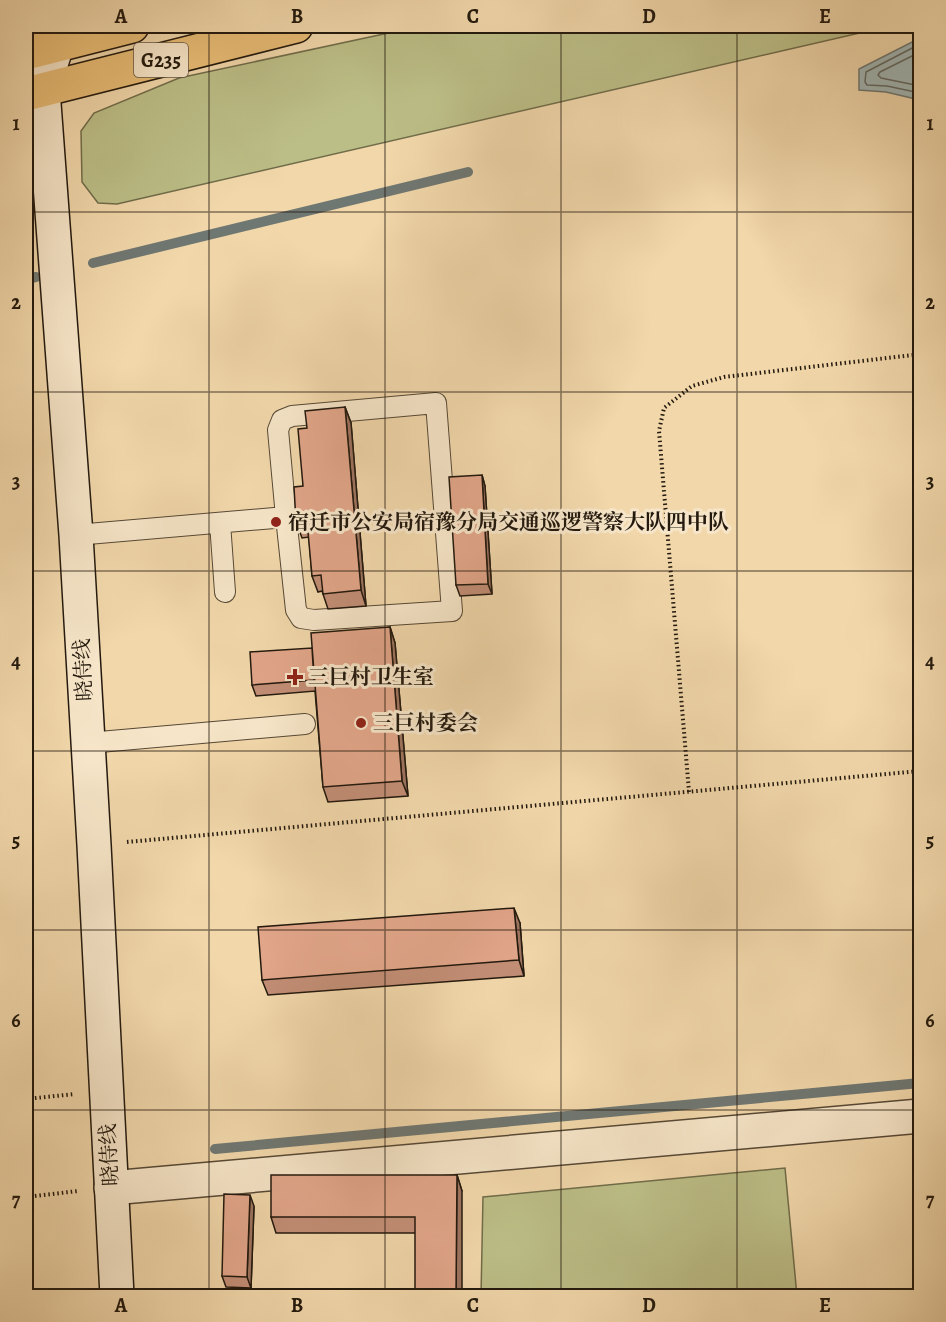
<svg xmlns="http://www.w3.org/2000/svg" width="946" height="1322" viewBox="0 0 946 1322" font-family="Alegreya,'Noto Serif SC',serif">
<rect width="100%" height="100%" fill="#f1d7aa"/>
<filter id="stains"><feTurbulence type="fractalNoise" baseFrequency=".00333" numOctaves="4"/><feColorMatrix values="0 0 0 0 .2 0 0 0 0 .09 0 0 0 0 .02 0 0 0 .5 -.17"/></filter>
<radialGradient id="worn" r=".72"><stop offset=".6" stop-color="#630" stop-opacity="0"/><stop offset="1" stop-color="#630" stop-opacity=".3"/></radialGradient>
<!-- green -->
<path fill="#bcbe87" stroke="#706c4a" stroke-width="1.5" d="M421,26H890L117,204L98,203L82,182L81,131L94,113L179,78Z
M785,1168L797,1296H481L483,1197Z"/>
<!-- water -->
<path fill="#a1b6b5" stroke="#6f7772" stroke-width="1.5" d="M920,38V100L886,92L859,90V69Z"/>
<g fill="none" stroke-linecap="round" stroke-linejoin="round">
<!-- shore -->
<path stroke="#626862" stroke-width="1.5" d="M920,44L866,72L865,82L867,85L887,86L920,93
M920,52L880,72L878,75L881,78L920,86"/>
<!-- stream -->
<path stroke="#6f7772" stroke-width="10" d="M93,263L468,172
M26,279L36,277
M215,1149L920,1083"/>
<defs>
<path id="lane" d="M220,523L225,592
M76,535L286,517L278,430L282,420L292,416L436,403L452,611L314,620L301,618L296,610L286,517
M88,743L305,724"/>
<path id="street" d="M111,1188L920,1116"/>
<path id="secondary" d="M55,26L57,45L43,90L76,535L94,845L117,1296"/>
<path id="highway" d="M26,53L132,26
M26,94L296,26"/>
</defs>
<!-- lane casing -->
<use href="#lane" stroke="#564835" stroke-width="22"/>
<!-- street casing -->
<use href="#street" stroke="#564835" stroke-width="36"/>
<!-- secondary casing -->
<use href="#secondary" stroke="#23190e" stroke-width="36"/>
<!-- highway casing -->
<use href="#highway" stroke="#23190e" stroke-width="36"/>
<!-- path -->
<path stroke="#23190e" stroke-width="4" stroke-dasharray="1.5 3" stroke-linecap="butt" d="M689,792L659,431L664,408L692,386L724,377L913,355L920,356
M127,842L920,771
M26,1099L75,1094
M26,1197L78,1191"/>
<!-- lane -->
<use href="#lane" stroke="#f6e5c8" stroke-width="20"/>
<!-- street -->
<use href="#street" stroke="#f6e5c8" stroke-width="33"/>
<!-- secondary -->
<use href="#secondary" stroke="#f6e5c8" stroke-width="33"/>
<!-- highway -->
<use href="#highway" stroke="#e8bc75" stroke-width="33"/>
</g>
<!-- wall -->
<path fill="#c28e76" stroke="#23190e" stroke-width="1.5" d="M345,407L351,423L366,606L328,609L322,591L318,592L312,576L309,537L302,538L296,522L303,486L307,428Z
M482,475L485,486L492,594L460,596L456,585Z
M390,627L395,643L408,796L328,802L323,787L315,691L256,696L252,685L312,648Z
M520,923L524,976L268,995L262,980Z
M457,1175L462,1191L415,1233H276L271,1217Z
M254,1206L251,1288L226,1287L222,1276Z"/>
<!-- shaded-wall -->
<path fill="#9e7460" stroke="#23190e" stroke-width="1.5" d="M345,407L351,423L366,606L361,590Z
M482,475L485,486L492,594L488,584Z
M390,627L395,643L408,796L402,781Z
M514,908L520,923L524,976L519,960Z
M457,1175L462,1191V1296H456Z
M250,1195L254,1206L251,1288L247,1277Z"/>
<!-- building -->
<path fill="#e1a589" stroke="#23190e" stroke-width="1.5" d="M345,407L361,590L323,594L321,575L312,576L307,521L296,522L294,487L303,486L298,429L307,428L305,411Z
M482,475L488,584L456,585L449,477Z
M390,627L402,781L323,787L311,633Z
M312,648L314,680L252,685L250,652Z
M514,908L519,960L262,980L258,927Z
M271,1175H457L456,1296H415V1217H271Z
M224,1194L250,1195L247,1277L222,1276Z"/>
<!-- grid -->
<path fill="none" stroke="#23190e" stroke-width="1.5" stroke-opacity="0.55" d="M209,26V1296M385,26V1296M561,26V1296M737,26V1296M26,212H920M26,392H920M26,571H920M26,751H920M26,930H920M26,1110H920"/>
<!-- markers -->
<g fill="#8f2418" stroke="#f6e5c8" stroke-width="2">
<circle cx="276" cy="522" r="6"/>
<path d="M292 668h6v6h6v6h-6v6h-6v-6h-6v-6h6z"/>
<circle cx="361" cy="723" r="6"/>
</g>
<g text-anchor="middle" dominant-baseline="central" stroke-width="6" stroke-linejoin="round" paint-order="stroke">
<!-- shield labels -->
<rect fill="#f6e5c8" stroke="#625646" stroke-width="1.5" x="134" y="43" width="54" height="34" rx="4.5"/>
<g font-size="20" font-weight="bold" fill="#23190e">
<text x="161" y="60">G235</text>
</g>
<!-- poi labels -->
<g font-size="21" font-weight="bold" fill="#23190e" stroke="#f6e5c8" text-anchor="start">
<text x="288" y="522">宿迁市公安局宿豫分局交通巡逻警察大队四中队</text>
<text x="308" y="677">三巨村卫生室</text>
<text x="373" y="723">三巨村委会</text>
</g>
<!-- street labels -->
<g font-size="21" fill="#23190e" stroke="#f6e5c8">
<text transform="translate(83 670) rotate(-93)">晓侍线</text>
<text transform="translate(109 1155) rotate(-93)">晓侍线</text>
</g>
</g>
<!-- margin -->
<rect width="946" height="1322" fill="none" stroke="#f1d7aa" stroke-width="66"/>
<rect x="33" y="33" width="880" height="1256" fill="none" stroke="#23190e" stroke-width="2"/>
<g font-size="20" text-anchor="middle" font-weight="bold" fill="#23190e">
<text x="121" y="23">A</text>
<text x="297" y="23">B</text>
<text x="473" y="23">C</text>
<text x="649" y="23">D</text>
<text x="825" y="23">E</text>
<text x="16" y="130">1</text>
<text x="930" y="130">1</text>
<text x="16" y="309">2</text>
<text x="930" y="309">2</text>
<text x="16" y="488">3</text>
<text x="930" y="488">3</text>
<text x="16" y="668">4</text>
<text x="930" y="668">4</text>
<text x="16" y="847">5</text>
<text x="930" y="847">5</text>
<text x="16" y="1027">6</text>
<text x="930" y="1027">6</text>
<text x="16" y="1206">7</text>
<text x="930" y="1206">7</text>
<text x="121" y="1312">A</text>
<text x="297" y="1312">B</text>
<text x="473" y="1312">C</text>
<text x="649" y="1312">D</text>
<text x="825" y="1312">E</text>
</g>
<rect width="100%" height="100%" filter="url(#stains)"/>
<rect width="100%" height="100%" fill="url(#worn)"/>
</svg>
